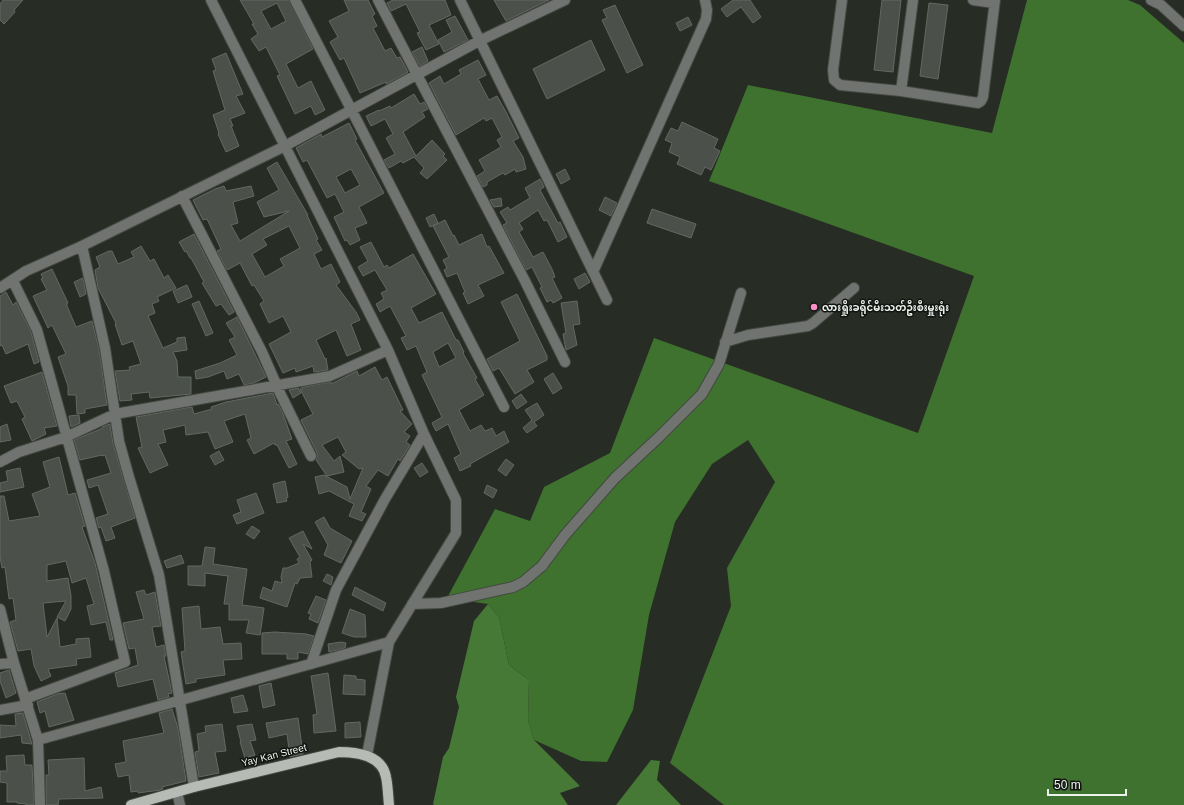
<svg xmlns="http://www.w3.org/2000/svg" width="1184" height="805" viewBox="0 0 1184 805" font-family="Arial,'Noto Sans Myanmar',sans-serif">
<rect width="100%" height="100%" fill="#272c25"/>
<!-- forest -->
<path fill="#3f712f" d="M1027,0H1128L1140,5L1184,43V805H724L670,763L731,606L727,568L775,482L748,440L712,464L675,522L649,615L633,710L607,762L581,761L534,740L528,720L529,680L509,665L499,617L488,604L447,598L495,509L530,521L544,487L610,453L654,338L918,433L974,276L709,181L748,85L992,133Z"/>
<!-- water -->
<path fill="#467836" d="M488,604L499,617L509,665L529,680L528,720L534,740L580,786L560,793L568,805H434L433,804L443,757L449,748L459,707L456,697L474,621Z
M651,760L660,761L657,780L681,805H616Z"/>
<!-- building -->
<path fill="#4b514a" stroke="#636962" fill-rule="evenodd" d="M3,0H23L14,10L15,12L4,24L0,20V4Z
M240,0H289L313,49L286,64L298,88L311,81L325,110L315,115L311,106L295,114L277,76L280,75L266,47L259,51L251,39L258,34L252,24H254ZM277,3L286,21L271,29L261,11Z
M344,0H368L375,14L372,16L377,26L373,28L385,51L391,48L397,58L400,57L408,72L386,84V82L360,93L344,58L340,60L330,42L338,37L329,21L349,11Z
M393,0H445L451,15L429,25L439,44L426,50L417,33L420,32L406,4L391,11L387,3Z
M494,0H549L506,21Z
M733,0H750L761,17L753,23L741,7L727,17L721,9Z
M882,0H901L893,72L874,70Z
M929,3L948,5L938,79L920,76Z
M615,5L643,65L627,73L602,20L607,18L603,10Z
M455,16L468,40L444,52L438,40L452,32L446,20Z
M688,17L692,25L680,31L676,23Z
M591,40L605,70L547,99L533,69Z
M422,47L428,61L420,66L412,52Z
M226,53L243,94L236,96L245,113L230,119L233,126H231L239,146L226,152L218,134L219,133L213,115L225,110L213,71L216,70L212,59Z
M478,60L486,75L478,79L489,100L497,96L505,110L519,138L513,141L523,157L526,169L516,172L515,169L505,175L503,173L487,182V185L483,187L477,176L485,171L479,160L501,147L497,140L502,137L492,118L486,121L484,118L456,135L429,83L440,76L444,84L461,74L459,70Z
M414,94L420,104L424,102L428,109L422,112L425,117L403,132L416,156L432,140L445,154L443,156L447,160L427,179L420,173L424,168L414,157L403,163L401,161L389,168L384,160L395,154L386,138L393,134L385,119L371,126L366,116L379,110V111L390,106L391,108Z
M682,122L718,139L714,148L720,151L711,170L705,167L701,175L677,164L680,157L669,152L672,143L665,140L671,128L678,131Z
M349,123L357,139L355,140L384,193L359,207L367,223L355,228L360,240L350,245L347,240L345,241L334,217L344,212L335,194L327,198L307,160L303,162L296,148L321,134L322,137ZM351,169L360,185L345,193L336,177Z
M277,162L308,215H307L318,239L316,240L322,250L314,254L321,269L331,264L340,282L336,285L356,312L360,320L351,324L361,350L347,356L336,330L316,340L325,359L326,358L328,370L314,372L313,366L296,372L295,368L283,373L269,344L291,332L283,316L269,323L260,304L264,301L254,285L252,286L240,263L227,270L217,251L221,249L207,219L203,220L193,200L215,189L224,186L226,191L251,186L254,196L233,202L238,223L231,225L240,241L289,211L264,217L257,202L279,190L267,168ZM289,226L300,248L280,259L284,266L265,277L252,254L267,245L263,239Z
M565,169L570,179L561,184L556,174Z
M540,179L544,187L540,190L558,223L560,222L567,237L558,242L547,220L544,221L538,210L519,223L523,229L519,232L533,257L543,252L552,269L555,277L552,278L562,298L553,303L551,300L547,302L540,288L542,287L532,267L526,270L503,225L507,223L500,212L508,207L510,210L530,198L525,188Z
M605,197L617,203L611,216L599,210Z
M501,198L502,206L494,207L490,200Z
M652,209L696,224L691,238L647,223Z
M434,214L438,223L430,227L426,218Z
M445,220L453,236L454,235L459,245L482,234L487,247L489,246L504,273L478,285L484,296L468,304L463,293L465,292L457,273L447,277L444,270L447,268L443,260L449,257L433,226Z
M194,234L234,312L229,315L221,304L216,306L202,283L204,282L191,258H190L186,251L185,252L179,242Z
M371,242L384,267L387,265L389,268L413,254L436,294L411,308L419,323L442,312L456,340H458L464,352L463,353L477,378L475,379L484,395L459,410L470,431L481,425L485,431L492,428L496,436L504,431L509,442L470,464L471,466L460,471L454,458L461,454L448,424L436,431L432,423L442,417L422,375L427,372L416,346L407,350L401,338L406,336L390,306L380,312L376,304L384,299L381,293L387,290L375,270L363,276L358,267L368,261L360,247ZM448,343L456,358L439,367L433,352Z
M141,246L150,261L154,259L164,278L168,275L176,288L157,297L159,301L152,304L155,313L148,316L163,348L177,342V338L185,337L187,350L173,352L177,361L178,377H191V394L150,398L149,392L131,394L132,400L120,401L115,371L130,370L129,367L141,364L133,341L122,345L115,324L116,323L98,288L95,270L100,267L96,257L109,251H112L118,264L134,257L131,252Z
M52,269L68,303H67V306L76,327L92,321L99,349L107,405L85,409V413L77,414L76,395H68V386L58,357L66,354L52,325L48,328L33,296L47,290L41,279L43,278L41,274Z
M585,273L590,282L579,289L574,279Z
M83,278L86,294L80,297L74,282Z
M187,285L192,297L178,303L173,291Z
M6,292L13,305L16,302L31,332L39,362L34,364L28,344L6,354L2,345L0,346V296Z
M517,294L547,356V360L527,370L534,382L515,394L499,368L493,371L487,359L520,341L501,302Z
M199,301L213,333L206,336L192,304Z
M577,301L580,324L573,325L577,345L566,350L563,334L566,333L561,303Z
M237,317L266,377L254,383L244,385L239,374L227,379L224,371L208,377L196,379L195,371L220,363L237,355L229,340L235,337L226,323Z
M375,367L382,380L387,377L403,410L400,411L412,424L404,432L410,436L406,442L410,445L400,461L398,459L388,476L378,470L366,486L371,489L361,512L366,514L362,521L349,516L354,504L329,491L319,494L315,477L324,475L347,487L350,499L363,468L359,469L342,455L346,452L338,437L322,445L334,461L340,456L344,472L327,476L316,460L317,457V453L301,420L313,414L300,389L303,387L331,382V384L357,371L359,376Z
M42,372L57,426L44,428L46,434L32,441L22,419L25,417L17,401L11,403L4,386Z
M553,373L562,388L553,394L544,379Z
M298,388L301,393L293,398L289,390Z
M273,393L277,405L278,404L282,411L292,439L286,441L297,464L289,468L277,445H275L274,443L254,454L247,440L251,438L245,414L224,421L233,442L215,449L208,432L186,435L185,425L163,430L166,442L158,444L168,465L150,473L138,448L142,447L136,417L191,407H192L194,414L212,409L211,407L226,402Z
M521,394L527,402L517,409L512,401Z
M537,403L544,415L534,422L537,426L527,433L523,428L532,420L525,410Z
M79,415L80,423L71,427L69,416Z
M7,424L11,440L0,442V427Z
M110,424L113,443L135,518L111,527L115,538L106,541L101,527L99,528L96,518L108,514L98,485L89,488L87,480L111,473L105,455L102,456V455L80,460L74,440L103,428L102,427Z
M219,451L224,460L215,465L210,456Z
M59,457L68,495L75,493L82,516L85,526L82,527L95,563L113,640H110L106,622L91,625L87,606L94,604L86,578L72,583L66,561L47,565V581L68,578L71,596V609L65,621L57,617L66,601L43,603L47,637L57,618L60,647L76,644V639L89,638L91,657L76,659L77,665L48,669L51,676L41,681L34,666L31,649L18,651L10,622L16,620L13,598L9,599L5,567L2,568L0,557V496H4L9,521L40,516L32,494L50,487L43,462Z
M506,459L514,465L506,476L498,470Z
M422,463L428,472L420,477L414,468Z
M20,468L24,487L0,492V483L8,481L6,471Z
M285,481L288,497L286,498L287,501L277,503L273,484Z
M487,485L497,490L493,498L484,493Z
M256,493L264,513L237,524L233,515L241,512L237,500Z
M324,517L330,528L352,541L341,563L324,555L328,545L315,522Z
M252,526L260,531L254,539L246,534Z
M303,531L312,549L303,544L312,560L310,562L312,577L300,578L297,584L295,583L287,607L260,598L263,587L272,591L275,581L282,583L281,577L283,568H287L299,563L297,559L300,557L289,538Z
M205,547L215,548L213,564L247,569L242,605L264,608L260,635L246,633L249,620H229V604H224L228,576L205,573V586L188,585V566H202Z
M181,555L184,563L167,568L164,561Z
M327,574L333,577L331,585L323,581Z
M355,587L386,603L383,611L352,595Z
M144,590L146,595L155,592L161,626L152,627L156,647L164,645L166,656H164L172,693L168,694L169,697L158,700L153,679L118,687L115,673L138,665L135,648L129,649L123,623L144,619L136,592Z
M316,596L326,600L318,623L309,619L311,614L308,613Z
M199,606L201,629L220,627L223,644L241,643L242,659L223,660L225,675L196,679V682L186,684L181,652L185,651L182,608Z
M350,609L365,615L366,637H354L342,633Z
M275,632L306,634L314,636L308,654L298,652V659H287V654H262V633Z
M341,642L346,643L345,648L329,652L328,644Z
M9,670L16,693L6,698L0,681V673Z
M328,673L336,731L314,733L313,715L317,714L311,676Z
M344,675L356,676V679L365,680V695L343,694Z
M271,683L275,705L263,708L259,686Z
M65,693L74,720L49,727L45,711L40,713L37,702L57,694Z
M243,695L248,711L234,713L231,698Z
M172,709L178,728L186,781L162,787L163,789L161,790L138,793V791L131,792L129,775L118,777L115,764L126,762L123,741L164,733L159,713Z
M23,713L32,744L22,743L21,735L0,738V725L16,726L15,714Z
M298,718L303,754L290,757L287,734L269,738L266,723Z
M360,722L361,737L345,738V723Z
M222,724L226,751L215,752L219,773L199,777L195,752L199,751L197,734L206,732L205,726Z
M252,724L256,740L250,741L255,755L245,758L240,742H241L237,726Z
M24,755L25,765H32L34,805H26V804L17,803V802H7V783L0,782V771H7L6,756Z
M84,758L85,791L101,787L103,798L59,799L58,805H46V775H49L48,760Z"/>
<g fill="none" stroke-linecap="round" stroke-linejoin="round">
<defs>
<path id="minor" d="M211,0L388,350L424,434L456,500V533L389,642L367,755
M295,0L504,407
M378,0L525,281L565,362
M460,0L607,300
M842,0L833,70L834,80L840,85L901,91L978,103L981,101L983,97L995,0
M973,0L994,3
M1151,0L1161,5L1184,26
M901,91L913,0
M182,196L262,352L280,393L311,456
M82,246L105,348L119,441L129,477L159,575L194,787
M593,272L706,19L707,10L705,0
M13,281L37,330L104,571L125,662L25,699
M0,288L26,271L82,246L285,146L479,41L565,0
M725,342L748,335L808,326L813,323L854,288
M0,462L19,452L66,437L115,414L330,376L388,350
M412,604L441,603L513,587L523,582L542,566L565,535L615,478L659,437L702,394L719,364L741,293
M0,609L14,663L38,740L40,805
M0,664L14,663
M311,664L336,590L385,499L424,434
M0,710L28,705
M38,740L389,642
M177,792L180,805"/>
<path id="major" d="M131,805L194,787L339,752C357,752 382,755 386,777C388,786 388,796 389,805"/>
</defs>
<!-- minor casing -->
<use href="#minor" stroke="#434841" stroke-width="12"/>
<!-- major casing -->
<use href="#major" stroke="#434841" stroke-width="12"/>
<!-- minor -->
<use href="#minor" stroke="#70736f" stroke-width="10"/>
<!-- major -->
<use href="#major" stroke="#b6bcb5" stroke-width="10"/>
</g>
<!-- markers -->
<circle fill="#fa8fc6" stroke="#111411" stroke-width="1.5" cx="814" cy="307" r="4"/>
<g text-anchor="middle" dominant-baseline="central" stroke-width="3" stroke-linejoin="round" paint-order="stroke">
<!-- poi labels -->
<g font-size="10" font-weight="bold" fill="#edf1ec" stroke="#111411" text-anchor="start">
<text x="822" y="307">လားရှိုးခရိုင်မီးသတ်ဦးစီးမှူးရုံး</text>
</g>
<!-- street labels -->
<g font-size="10" fill="#edf1ec" stroke="#111411">
<text transform="translate(274 755) rotate(-14)">Yay Kan Street</text>
</g>
</g>
<!-- scale -->
<path d="M1048 789v6h78v-6" fill="none" stroke="#edf1ec" stroke-width="2"/>
<text x="1054" y="789" font-size="12" fill="#edf1ec" stroke="#111411" stroke-width="3" paint-order="stroke">50 m</text>
</svg>
